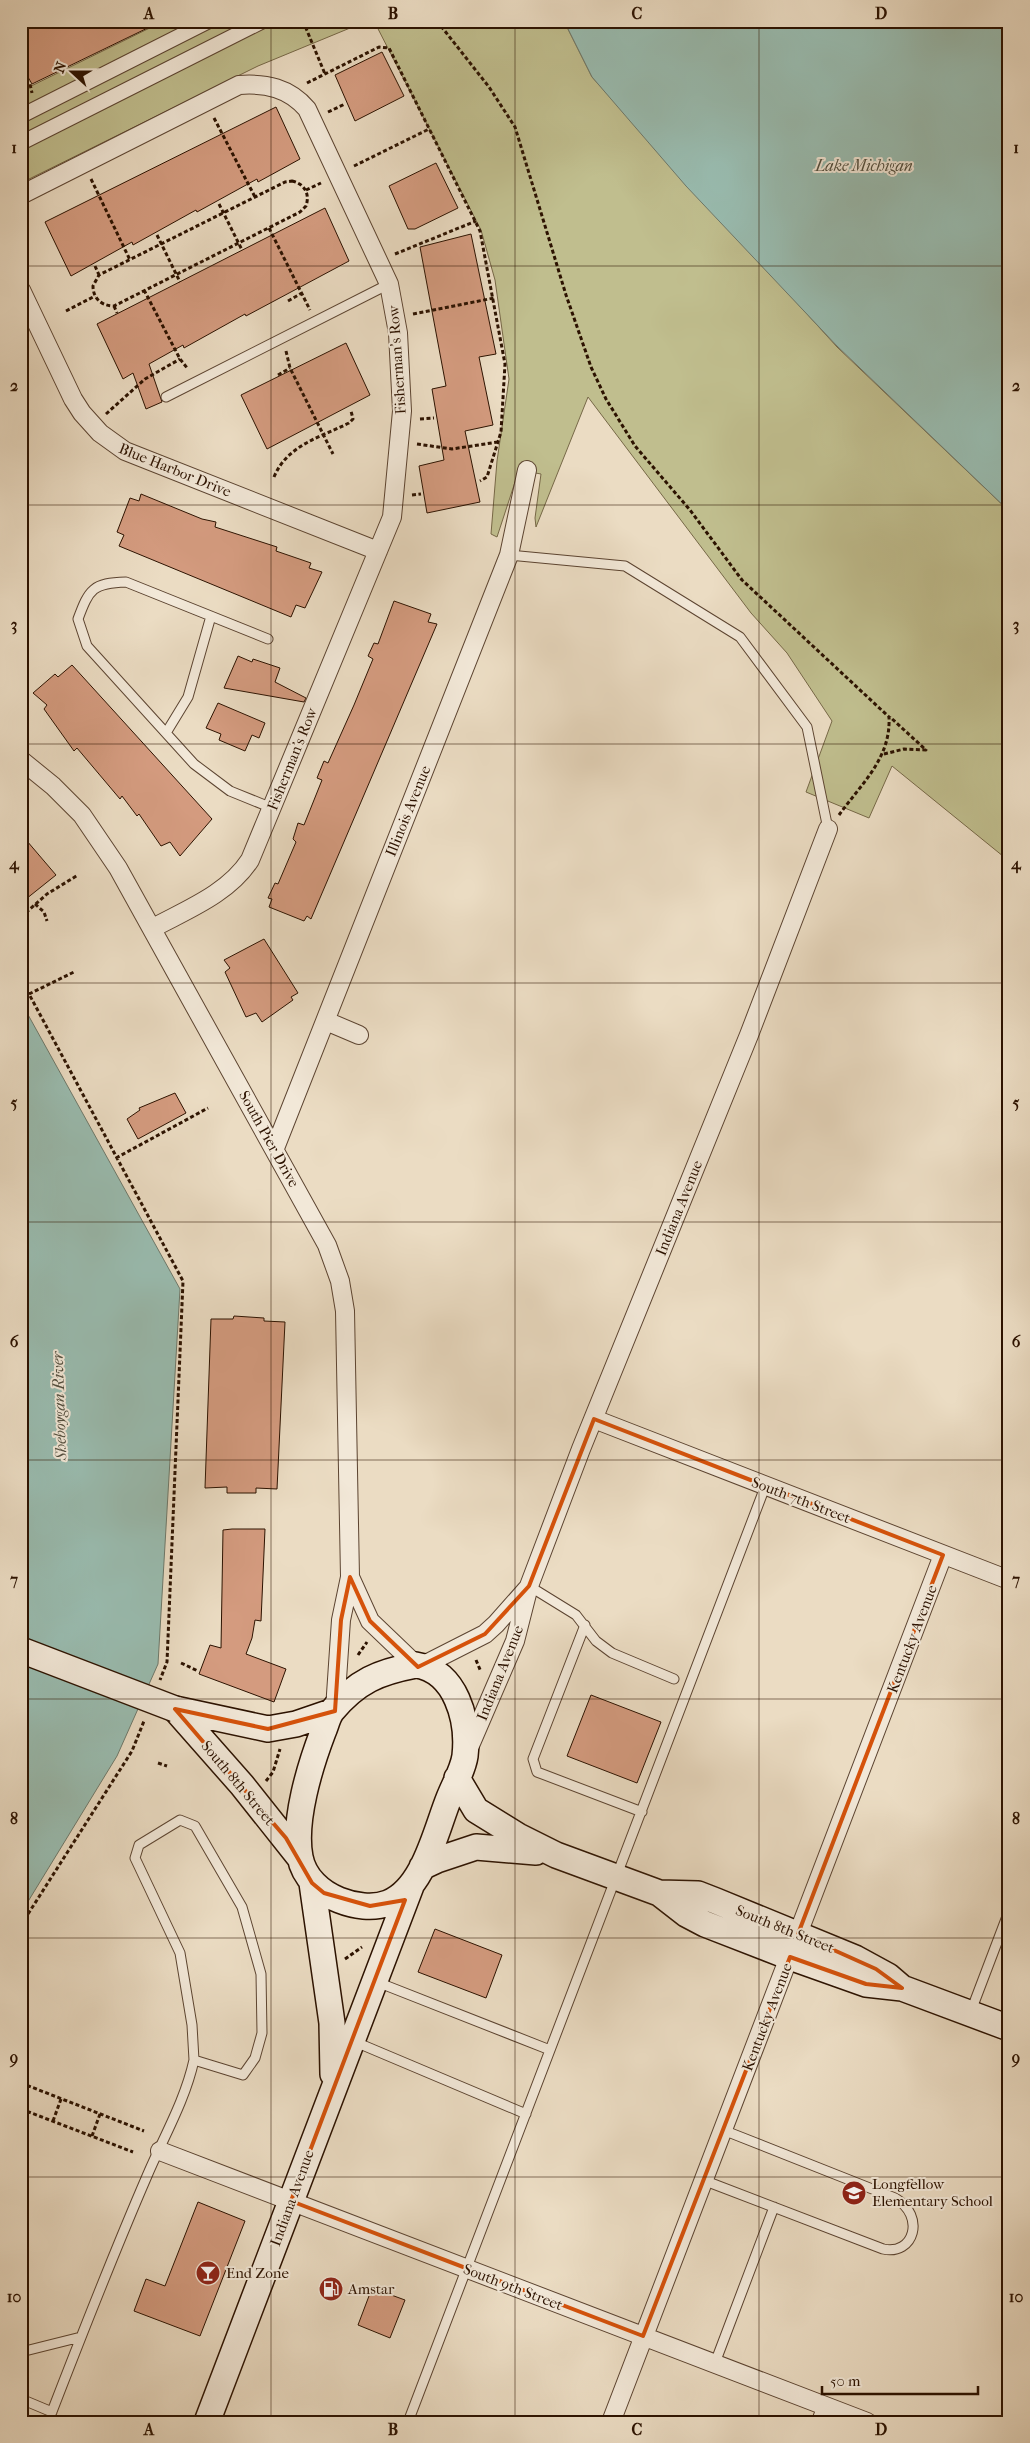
<svg xmlns="http://www.w3.org/2000/svg" width="1030" height="2443" viewBox="0 0 1030 2443" font-family="'IM FELL French Canon',serif">
<rect width="100%" height="100%" fill="#ebdcc3"/>
<filter id="stains"><feTurbulence type="fractalNoise" baseFrequency=".004" numOctaves="4"/><feColorMatrix values="0 0 0 0 .2 0 0 0 0 .09 0 0 0 0 .02 0 0 0 .5 -.17"/></filter>
<radialGradient id="worn" r=".72"><stop offset=".6" stop-color="#630" stop-opacity="0"/><stop offset="1" stop-color="#630" stop-opacity=".3"/></radialGradient>
<!-- green -->
<path fill="#c0be8e" stroke="#766847" d="M164,21H367L258,66L21,183V91Z
M374,21H564L592,77L837,347L1009,511V861L892,766L869,818L806,792L832,721L787,653L751,613L588,397L536,527L535,518L541,474L519,470L497,537L491,534L497,461L509,379L495,280L481,230Z"/>
<!-- water -->
<path fill="#99bcb0" stroke="#6d786a" d="M564,21H1009V511L837,346L686,186L592,77Z
M21,1002L180,1289L158,1664L117,1756L21,1913Z"/>
<!-- building -->
<path fill="#d49b7f" stroke="#2c1200" d="M21,21H162L32,84L21,65Z
M382,52L404,96L355,121L335,75Z
M276,107L300,159L258,182L257,179L197,212L196,210L133,245L132,242L71,276L45,222Z
M436,163L458,208L415,229H408L389,186Z
M325,208L349,261L246,316L245,314L184,348L183,345L149,364L162,402L146,409L133,373L123,379L97,324Z
M471,234L496,354L479,357L493,425L465,431L480,502L427,513L419,466L444,460L432,389L446,386L420,247Z
M346,343L370,395L267,449L241,395Z
M141,494L202,519L216,522L215,527L277,547L276,551L311,563L309,568L322,572L305,608L296,605L291,617L119,546L124,535L117,532L130,498L139,501Z
M394,601L431,614L428,622L437,624L311,919L307,916L304,921L269,907L272,899L268,898L275,883L278,884L296,842L293,839L298,823L304,825L322,780L317,778L324,761L328,763L354,705L373,659L368,656L374,643L378,644Z
M238,656L252,662L253,659L280,668L275,682L306,698L304,702L224,688Z
M72,665L212,819L180,856L170,842L161,846L139,814L137,816L122,796L120,799L77,748L74,751L44,709L47,705L33,693L55,674L58,677Z
M218,703L265,723L259,738L252,735L245,751L219,740L221,734L206,728Z
M21,834L56,875L21,903Z
M264,939L298,993L291,997L293,1000L262,1022L256,1013L246,1017L225,972L230,968L224,960Z
M175,1093L186,1113L138,1139L127,1119L140,1110L139,1108Z
M234,1316L264,1318V1321L285,1322L277,1489L256,1488V1493H227V1487L205,1488L211,1319H233Z
M232,1529H265L261,1621L255,1620L252,1638L246,1654L286,1669L274,1702L199,1674L210,1645L221,1648L223,1530Z
M591,1695L661,1722L637,1783L567,1756Z
M435,1929L502,1955L486,1998L418,1972Z
M198,2202L245,2221L200,2336L134,2311L146,2279L165,2286Z
M372,2288L405,2300L390,2338L358,2325Z"/>
<g fill="none" stroke-linecap="round" stroke-linejoin="round">
<defs>
<path id="service" d="M166,397L389,284
M509,555L625,566L740,637L807,727L828,829
M268,639L126,582C93,583 89,589 78,619L87,646L194,764L230,791L272,808
M166,733L188,697L211,616
M529,1586L576,1615L596,1641L612,1653L674,1679
M585,1625L533,1759L537,1772L642,1812
M377,1982L550,2050
M971,2011L1009,1911
M353,2041L526,2114
M703,2180L883,2249C914,2256 926,2216 895,2198L723,2130
M21,2352L81,2337
M715,2363L774,2207
M21,2399L52,2412
M48,2422C80,2339 112,2257 147,2176C163,2138 185,2101 194,2060L243,2075L255,2058L262,2033L261,1974L242,1907L195,1826L180,1820L139,1845L135,1858L180,1953L192,2025L194,2060
M408,2422L765,1487
M816,2422L823,2404"/>
<path id="pedestrian" d="M21,116L209,21
M21,143L263,21"/>
<path id="minor" d="M21,195L239,85C266,83 289,88 307,109L389,284L398,333L402,411L392,517L250,860C228,894 186,910 153,928
M21,290L73,399L82,413L100,433L125,451L378,551
M21,760L53,786L82,815L118,868L327,1245L340,1281L345,1311L350,1577L341,1620L335,1709
M326,1021L359,1035
M275,1148L509,555L527,470
M594,1419L1009,1580
M350,1577L370,1621L416,1665
M422,1666L485,1634L496,1624L527,1589
M468,1750L515,1641L529,1586L581,1449L749,1035L828,829
M160,2151L867,2422
M611,2422L943,1555"/>
<path id="secondary" d="M416,1665C456,1671 469,1720 465,1756C463,1770 454,1785 449,1798C436,1830 424,1889 388,1903C373,1909 354,1906 339,1900C321,1893 304,1878 300,1857C293,1821 310,1766 323,1732C326,1725 328,1716 332,1711C357,1681 379,1672 416,1665Z
M175,1709L242,1785L300,1858
M175,1709L268,1729L296,1724L331,1712
M457,1778L476,1810L518,1836L556,1855L659,1893L698,1894L716,1901L855,1958L888,1976L902,1988
M422,1867L437,1860L476,1847L536,1852
M312,1883L332,2023L333,2074
M659,1893L686,1914L705,1924L790,1957L866,1984L902,1988L1009,2028
M207,2422L411,1886"/>
</defs>
<!-- service casing -->
<use href="#service" stroke="#5c4431" stroke-width="11"/>
<!-- pedestrian casing -->
<use href="#pedestrian" stroke="#5c4431" stroke-width="16"/>
<!-- minor casing -->
<use href="#minor" stroke="#5c4431" stroke-width="20"/>
<!-- secondary casing -->
<use href="#secondary" stroke="#2c1200" stroke-width="28"/>
<!-- path -->
<path stroke="#2c1200" stroke-width="3" stroke-dasharray="4 2.5" stroke-linecap="butt" d="M303,21L325,74
M437,21L489,87L515,127L566,295L591,367L606,399L635,446L690,510L742,580L889,717C891,758 862,783 839,815
M21,75L30,84L32,93
M307,83L379,47L389,48L480,231L505,364L501,432L487,477L480,481
M328,112L345,104
M214,118L255,197
M354,166L429,129
M91,179L130,260
M292,181C305,184 310,194 306,206L300,212L114,306C101,306 93,298 93,286L99,275L285,182Z
M306,190L321,183
M219,204L242,250
M269,228L310,310
M157,235L180,282
M395,254L476,221
M95,266L99,275
M144,290L180,359L188,369
M288,301L302,293
M114,306L117,313
M66,311L95,296
M413,314L494,298
M286,351L290,368L333,454
M278,375L290,368
M106,414L145,379L180,359
M420,419L434,418
M417,444L452,449L498,442
M274,477C287,445 321,437 349,423L353,419L351,411
M412,495L421,494
M884,754L904,749L926,750L890,717
M35,904L44,912L47,921
M21,917L47,894L78,875
M21,987L29,994L183,1281L167,1662L160,1680
M29,994L74,972
M116,1158L208,1108
M358,1655L367,1642
M476,1660L481,1672
M181,1663L198,1671
M158,1763L167,1766
M266,1781L273,1772L280,1749
M21,1925L132,1751L144,1721
M345,1959L362,1947
M21,2083L144,2131
M21,2109L133,2152
M53,2121L61,2099
M92,2136L100,2114"/>
<!-- service -->
<use href="#service" stroke="#f2e8d8" stroke-width="9"/>
<!-- pedestrian -->
<use href="#pedestrian" stroke="#f2e8d8" stroke-width="14"/>
<!-- minor -->
<use href="#minor" stroke="#f2e8d8" stroke-width="18"/>
<!-- secondary -->
<use href="#secondary" stroke="#f2e8d8" stroke-width="25"/>
<defs>
<path id="secondary-bridge" d="M21,1650L175,1709"/>
</defs>
<!-- secondary-bridge casing -->
<use href="#secondary-bridge" stroke="#2c1200" stroke-width="28" stroke-linecap="butt"/>
<!-- secondary-bridge -->
<use href="#secondary-bridge" stroke="#f2e8d8" stroke-width="25"/>
</g>
<!-- marked area -->
<path fill="none" stroke="#d5520b" stroke-width="4" stroke-linejoin="round" d="M594,1419L943,1555L798,1934L876,1969L902,1988L866,1984L790,1957L643,2336L291,2201L405,1900L370,1906L324,1893L312,1883L286,1838L175,1709L268,1729L335,1711L341,1620L350,1577L370,1621L418,1667L485,1634L529,1586Z"/>
<!-- grid -->
<path fill="none" stroke="#2c1200" stroke-width="1" stroke-opacity="0.55" d="M271,21V2422M515,21V2422M759,21V2422M21,266H1009M21,505H1009M21,744H1009M21,983H1009M21,1222H1009M21,1460H1009M21,1699H1009M21,1938H1009M21,2177H1009"/>
<!-- icons -->
<defs>
<symbol id="school-disc" viewBox="-11 -11 22 22"><circle r="9.5" fill="#8f2418" stroke="#f2e8d8"/><path d="M0-5L7-2L0 1L-7-2ZM-4 1L0 2.5L4 1V4Q0 6-4 4Z" fill="#fff"/></symbol>
<symbol id="bar-disc" viewBox="-11 -11 22 22"><circle r="9.5" fill="#8f2418" stroke="#f2e8d8"/><path d="M-6-5H6L.8 .8V4.5H3.5V6h-7V4.5H-.8V.8Z" fill="#fff"/></symbol>
<symbol id="fuel-disc" viewBox="-11 -11 22 22"><circle r="9.5" fill="#8f2418" stroke="#f2e8d8"/><path d="M-5.5-6h7V0h2V4h1.3V-2.5L3-4.5l.8-.8L6-3V5H2.5V1h-1V6h-7ZM-4.2-4.7v3.2H.2V-4.7Z" fill="#fff"/></symbol>
</defs>
<g fill-rule="evenodd">
<use href="#school-disc" x="840" y="2179" width="28" height="28"/>
<use href="#bar-disc" x="194" y="2259" width="28" height="28"/>
<use href="#fuel-disc" x="317" y="2275" width="28" height="28"/>
</g>
<g text-anchor="middle" dominant-baseline="central" stroke-width="4" stroke-linejoin="round" paint-order="stroke">
<!-- street labels -->
<g font-size="15" fill="#2c1200" stroke="#f2e8d8">
<text transform="translate(397 360) rotate(-94)">Fisherman's Row</text>
<text transform="translate(175 470) rotate(22)">Blue Harbor Drive</text>
<text transform="translate(292 759) rotate(-68)">Fisherman's Row</text>
<text transform="translate(408 811) rotate(-68)">Illinois Avenue</text>
<text transform="translate(269 1139) rotate(61)">South Pier Drive</text>
<text transform="translate(679 1208) rotate(-68)">Indiana Avenue</text>
<text transform="translate(801 1500) rotate(21)">South 7th Street</text>
<text transform="translate(912 1639) rotate(-69)">Kentucky Avenue</text>
<text transform="translate(500 1673) rotate(-68)">Indiana Avenue</text>
<text transform="translate(238 1783) rotate(50)">South 8th Street</text>
<text transform="translate(785 1929) rotate(22)">South 8th Street</text>
<text transform="translate(767 2017) rotate(-69)">Kentucky Avenue</text>
<text transform="translate(292 2198) rotate(-70)">Indiana Avenue</text>
<text transform="translate(513 2287) rotate(21)">South 9th Street</text>
</g>
<!-- poi labels -->
<g font-size="15" fill="#2c1200" stroke="#f2e8d8" text-anchor="start">
<text x="872" y="2184">Longfellow<tspan x="872" dy="17">Elementary School</tspan></text>
<text x="226" y="2273">End Zone</text>
<text x="348" y="2289">Amstar</text>
</g>
<!-- water labels -->
<g font-size="16" font-style="italic" fill="#524e3e" stroke="#f2e8d8">
<text x="864" y="165">Lake Michigan</text>
<text transform="translate(59 1406) rotate(-92)">Sheboygan River</text>
</g>
</g>
<!-- margin -->
<rect width="1030" height="2443" fill="none" stroke="#ebdcc3" stroke-width="55"/>
<!-- north arrow -->
<g transform="translate(72 72) rotate(291)" stroke="#f2e8d8" stroke-width="4" paint-order="stroke">
<path d="M0-4L9 19L0 12L-9 19Z" fill="#2c1200"/>
<text y="-8" font-size="14" font-weight="bold" text-anchor="middle" fill="#2c1200">N</text>
</g>
<!-- scale -->
<path d="M822 2386v8h156v-8" fill="none" stroke="#2c1200" stroke-width="2.5"/>
<text x="830" y="2386" font-size="15" fill="#2c1200" stroke="#f2e8d8" stroke-width="4" paint-order="stroke">50 m</text>
<rect x="28" y="28" width="974" height="2388" fill="none" stroke="#2c1200" stroke-width="2"/>
<g font-size="16" text-anchor="middle" font-weight="bold" fill="#2c1200">
<text x="149" y="19">A</text>
<text x="393" y="19">B</text>
<text x="637" y="19">C</text>
<text x="881" y="19">D</text>
<text x="14" y="153">1</text>
<text x="1016" y="153">1</text>
<text x="14" y="391">2</text>
<text x="1016" y="391">2</text>
<text x="14" y="630">3</text>
<text x="1016" y="630">3</text>
<text x="14" y="869">4</text>
<text x="1016" y="869">4</text>
<text x="14" y="1108">5</text>
<text x="1016" y="1108">5</text>
<text x="14" y="1347">6</text>
<text x="1016" y="1347">6</text>
<text x="14" y="1585">7</text>
<text x="1016" y="1585">7</text>
<text x="14" y="1824">8</text>
<text x="1016" y="1824">8</text>
<text x="14" y="2063">9</text>
<text x="1016" y="2063">9</text>
<text x="14" y="2302">10</text>
<text x="1016" y="2302">10</text>
<text x="149" y="2435">A</text>
<text x="393" y="2435">B</text>
<text x="637" y="2435">C</text>
<text x="881" y="2435">D</text>
</g>
<rect width="100%" height="100%" filter="url(#stains)"/>
<rect width="100%" height="100%" fill="url(#worn)"/>
</svg>
